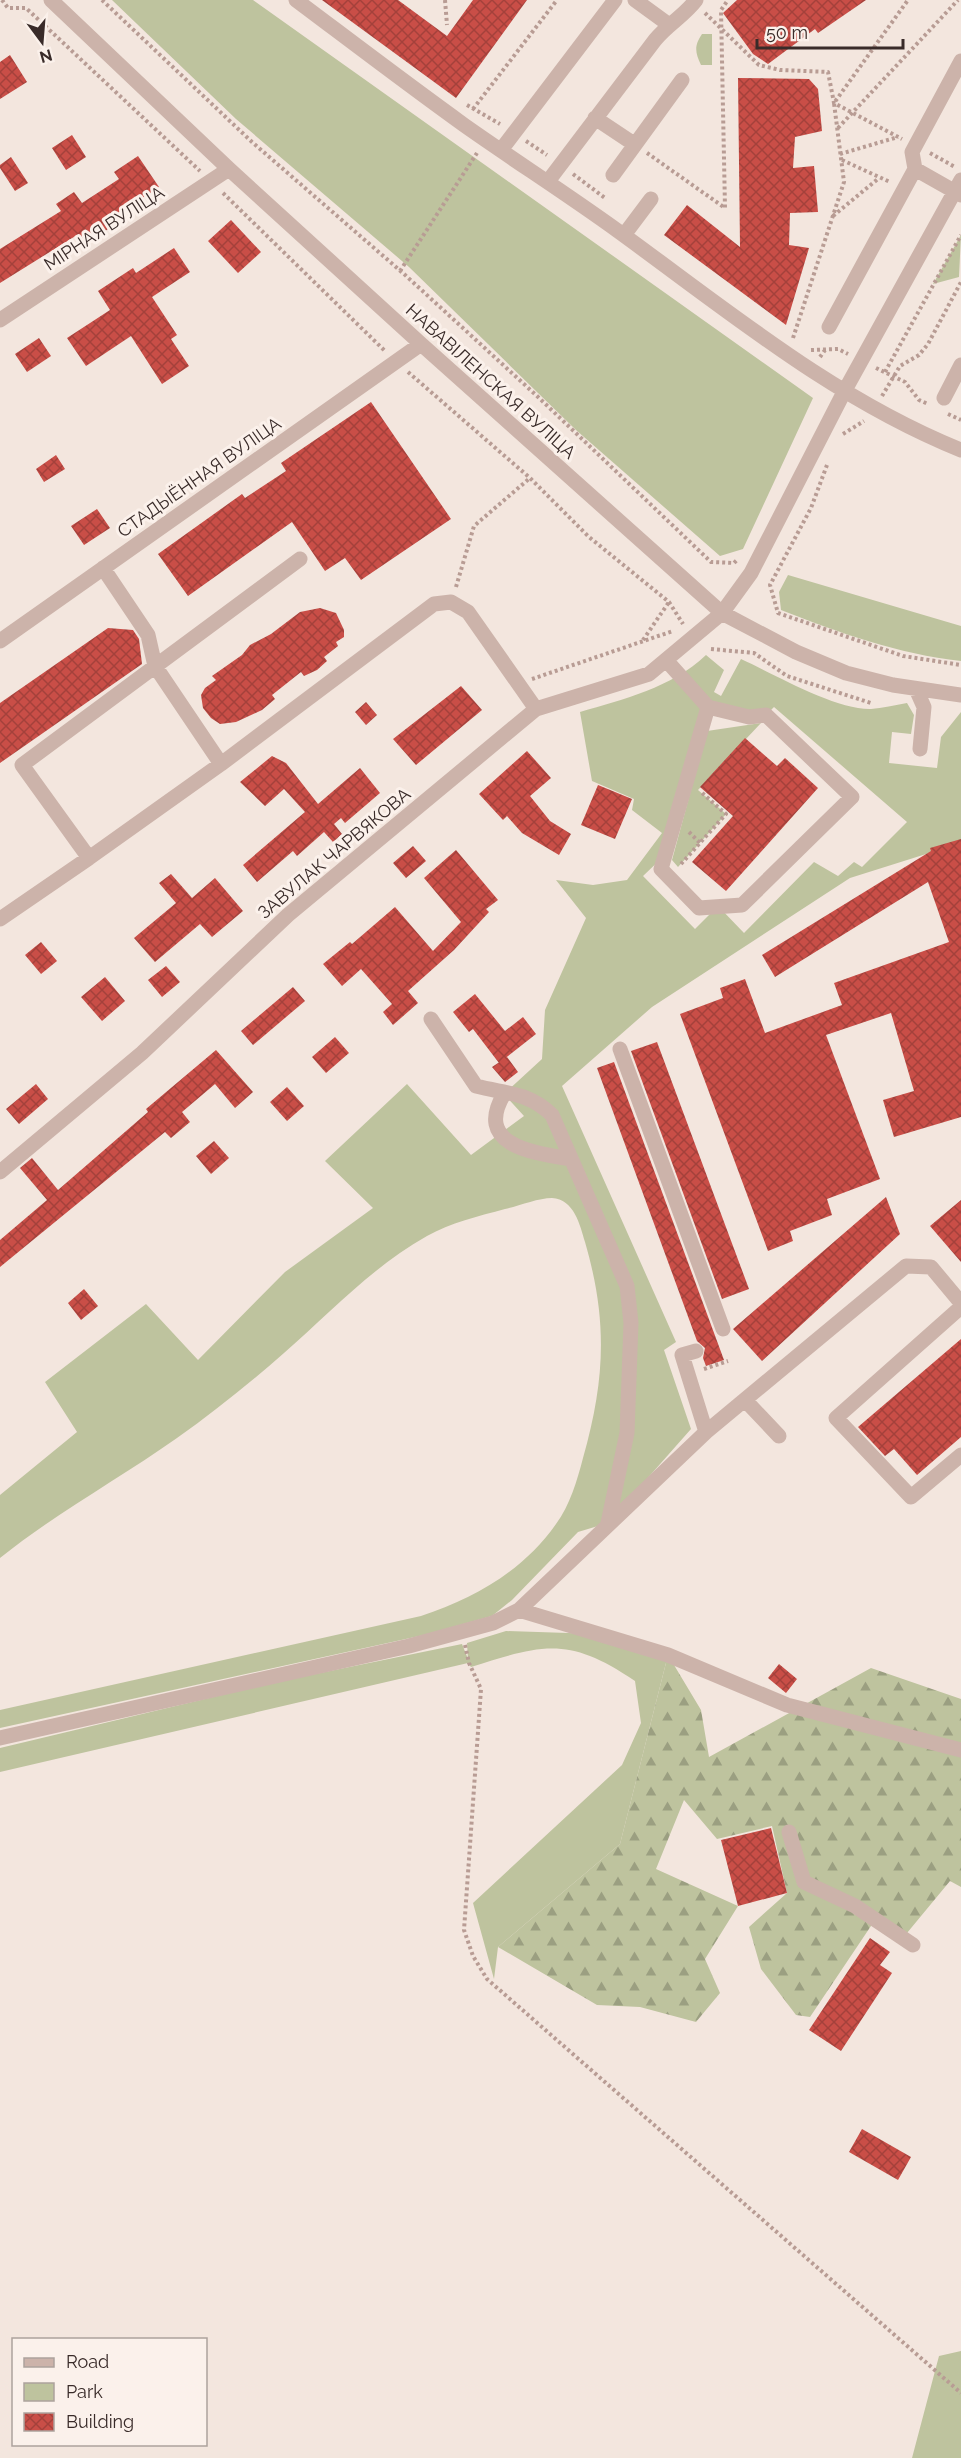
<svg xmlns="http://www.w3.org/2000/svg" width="961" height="2458" viewBox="0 0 961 2458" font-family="Raleway,sans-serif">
<defs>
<pattern id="forest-firs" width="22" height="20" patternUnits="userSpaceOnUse" patternTransform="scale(1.5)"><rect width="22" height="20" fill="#bec39e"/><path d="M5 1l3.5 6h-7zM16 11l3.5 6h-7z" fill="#9b9f81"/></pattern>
<pattern id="building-cross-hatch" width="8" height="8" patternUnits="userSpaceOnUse" patternTransform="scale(1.5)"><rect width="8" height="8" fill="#c94e47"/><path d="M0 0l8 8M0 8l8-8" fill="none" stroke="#a4413b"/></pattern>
</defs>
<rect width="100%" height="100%" fill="#f3e6de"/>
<!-- green -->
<path fill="#bec39e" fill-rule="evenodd" d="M112,0H253L813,398L743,549L720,556L576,430L409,267L236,119Z
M702,34H712V65H701C695,52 694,46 702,34Z
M961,235L959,277L933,284Z
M788,575L961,626V661C898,654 840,633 781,610L779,592Z
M706,655L724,670L714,692L721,696L741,659C774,674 836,710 871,709C882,708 895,705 907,703L914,715L911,734L892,732L889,763L937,768L941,737L961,712V843L850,878L652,1007L562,1086L676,1342L664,1350L691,1429L608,1523L578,1532L512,1600L492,1616L424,1635L0,1728V1710L421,1616C475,1598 523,1571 556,1524C570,1505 577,1481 583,1458C605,1380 608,1321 585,1242C580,1225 574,1199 552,1198C538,1198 519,1206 505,1209C479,1216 450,1223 427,1236C372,1267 331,1312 284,1353C250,1383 214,1412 177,1438C119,1479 56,1513 0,1558V1495L77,1432L45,1382L146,1304L198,1360L285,1272L373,1208L325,1161L407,1084L471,1155L524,1116L504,1094L542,1059L545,1010L586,918L556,880L593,885L627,880L662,833L632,810L634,799L592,781L580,712C624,699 671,688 706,655ZM774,707L907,822L862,867L854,862L838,876L814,862L744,933L718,906L695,929L643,876L665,855L708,707L766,715Z
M761,723L698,790L726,814L678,867L672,860L707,731Z
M506,1631L598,1634L668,1655L620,1844L498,1947L494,1979L473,1903L622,1765L641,1723L635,1681C569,1636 543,1644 471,1667L468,1663L0,1772V1748L276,1682L462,1644L468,1659L467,1643Z
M961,2351V2458H912L939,2356Z"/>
<!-- forest -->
<path fill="url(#forest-firs)" d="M668,1655L701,1710L709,1757L871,1668L961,1699V1887L950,1881L907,1933L879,1914L810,2017L796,2015L761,1969L749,1927L787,1893L772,1826L717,1839L684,1800L656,1869L738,1906L705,1959L720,1993L696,2022L640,2007L597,2005L498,1947L620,1844Z"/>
<!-- building -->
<path fill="url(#building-cross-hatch)" d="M322,0H398L447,36L473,0H527L456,98Z
M737,0H866L818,33L815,29L768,64L753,54L723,13Z
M10,55L27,82L0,99V62Z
M738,78L809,79L818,89L822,131L795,137L793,168L814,166L818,212L790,213L789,245L809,248L786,325L664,235L687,205L740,247Z
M72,135L86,157L66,170L52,148Z
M138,156L159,187L120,213L124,219L83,245L77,235L0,283V249L61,211L56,204L74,192L82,203L119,179L114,172Z
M11,157L28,183L15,191L0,168V165Z
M231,220L261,252L238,273L208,241Z
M174,248L190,272L152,297L177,335L171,339L189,366L162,384L131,336L86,366L67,338L110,310L98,291L133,268L136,273Z
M39,338L51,356L27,372L15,354Z
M371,402L451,519L361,580L345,558L325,571L292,522L188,596L158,554L242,494L245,498L286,471L281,463Z
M56,455L65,469L44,482L36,469Z
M97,509L110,528L84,545L71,526Z
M320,608L336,613L344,630V637L336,642L338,646L324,657L327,661L317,670L304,676L301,672L272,695L275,699L262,710L236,722L220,724L211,718L203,708L201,695L205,688L216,680L212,676L242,655L250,645L271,634L300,612Z
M108,628L133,630L139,639L142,664L0,763V703Z
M461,686L482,710L416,765L393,739Z
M366,702L377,715L366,725L355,712Z
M745,738L777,766L785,758L818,788L726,891L692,862L733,816L700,787Z
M527,751L551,778L530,796L550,821L571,834L559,855L522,833L507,816L503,820L479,794Z
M272,756L286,763L318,804L360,768L380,793L345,823L341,818L334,824L342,834L333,842L324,832L297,856L293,851L257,882L243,865L305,812L284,789L265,806L240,782Z
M598,785L632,799L615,839L581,825Z
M961,839V1117L894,1137L883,1100L914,1091L891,1013L826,1035L880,1179L827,1199L832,1215L790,1231L793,1241L768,1251L680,1014L723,998L720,988L745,979L765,1033L842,1005L834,983L949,942L928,882L775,977L762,955L931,851L930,848Z
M413,846L426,861L406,878L393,863Z
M456,850L498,900L486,909L489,912L454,950L408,991L418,1003L393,1025L383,1012L392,1004L361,969L342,986L323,964L350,942L352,944L395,907L433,951L461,922L424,878Z
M171,874L192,898L215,878L243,911L212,937L200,924L155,962L134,938L176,903L159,883Z
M41,942L57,961L41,974L25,955Z
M166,966L180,982L162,997L148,980Z
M105,977L125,1001L102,1021L81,997Z
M293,987L305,1001L253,1045L241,1031Z
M475,994L505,1031L523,1017L536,1034L499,1063L473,1029L469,1032L453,1012Z
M335,1037L349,1053L326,1073L312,1057Z
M657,1042L749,1289L722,1299L631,1051Z
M216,1050L253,1092L235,1108L215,1084L182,1112L190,1122L171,1138L165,1132L0,1267V1240L47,1200L20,1168L32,1158L58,1190L148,1112L146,1109Z
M507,1057L518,1072L505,1082L492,1067Z
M614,1062L724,1360L706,1366L703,1358L705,1348L697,1341L597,1068Z
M36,1084L48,1099L19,1124L6,1109Z
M287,1087L304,1106L287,1121L270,1102Z
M214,1141L229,1158L211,1174L196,1156Z
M886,1197L900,1234L762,1361L733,1329Z
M961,1200V1262L930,1226Z
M84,1289L98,1306L81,1320L68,1303Z
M961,1339V1437L917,1475L894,1449L885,1456L858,1427Z
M779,1664L797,1679L786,1693L768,1678Z
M771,1828L787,1893L738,1906L721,1840Z
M870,1938L890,1952L880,1965L892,1973L841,2051L809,2030Z
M862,2129L911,2157L898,2180L849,2152Z"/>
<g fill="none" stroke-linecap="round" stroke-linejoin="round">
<!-- path -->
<path stroke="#b89c94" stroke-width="4" stroke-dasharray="3 3" stroke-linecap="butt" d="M2,0L8,8H26L200,171
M102,0L252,142L404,274L537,396L711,562L734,563L738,559
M445,0L447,25
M705,13L759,65L780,70L828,72L834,103L902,139
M467,105L500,124
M473,109L557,0
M838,128L958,0
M526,141L547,155
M647,153L725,208L721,10L728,0
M930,153L955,167
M840,154L898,137
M842,160L890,182
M573,174L605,198
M223,193L385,351
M833,216L879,178
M400,271L477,153
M793,338L844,182L834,103L908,0
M811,350L838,349L848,354
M820,357L825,350
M876,368L905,382L919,400L928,404
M408,372L530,478L589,537L669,602L683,624
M885,372L961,235
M882,396L900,366L919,355L928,344L961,282
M948,414L961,420
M843,434L864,421
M827,465L811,508L770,585L778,613L903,656L961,665
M456,587L474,526L530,478
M643,640L669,602
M711,649L754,653L787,676L871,703
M532,679L673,631
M689,832L700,843
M681,864L726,814L701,792
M704,1369L728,1361
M465,1645L469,1663L481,1689L464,1930L473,1956L487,1979L961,2393"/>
<!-- minor -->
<path stroke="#ccb3aa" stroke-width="15" d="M51,0L229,169L421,344L722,613L796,652L846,673L893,685L961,695
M296,0C352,42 407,84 464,125C515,161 567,194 618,231C727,310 834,399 961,450
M635,0L668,24
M595,118L634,144
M501,150L615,0
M915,169L961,195
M613,175L682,80
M549,180L655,40C668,24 684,16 696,0
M624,235L651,199
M0,320L229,169
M829,327L915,169L912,152L961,61
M944,398L961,365
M300,559L22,765L89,858L221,764L434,604L451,602L468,612L536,709
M103,568L148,635L155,666L221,764
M0,641L421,344
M666,660L708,707L749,717L766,715L852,797L742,905L699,908L661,869L708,707
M916,689L924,707L920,749
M0,919L89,858
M431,1019L476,1086C506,1094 529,1092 552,1115L627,1286L631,1323L627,1433L608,1523
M620,1049L723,1329
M504,1094C473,1146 535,1153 571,1159
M0,1172L142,1053L288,915L536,709L649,674L722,613L751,573L844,392L961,180
M961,1307L836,1418L911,1497L961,1455
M696,1351L682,1355L706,1432
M745,1400L779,1436
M519,1610L668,1655L787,1705L961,1750
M0,1738L409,1646L493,1623L519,1610L706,1432L906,1266L931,1267L961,1303
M789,1832L804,1882L855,1906L913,1945"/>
</g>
<g text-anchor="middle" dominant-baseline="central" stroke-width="6" stroke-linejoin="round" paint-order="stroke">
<!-- street labels -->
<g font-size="18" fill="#392b29" stroke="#fbf1eb">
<text transform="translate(104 228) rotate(-33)">МІРНАЯ ВУЛІЦА</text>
<text transform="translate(491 381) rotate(42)">НАВАВІЛЕНСКАЯ ВУЛІЦА</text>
<text transform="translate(199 477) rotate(-35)">СТАДЫЁННАЯ ВУЛІЦА</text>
<text transform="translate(334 853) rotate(-40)">ЗАВУЛАК ЧАРВЯКОВА</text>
</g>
</g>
<!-- legend -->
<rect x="12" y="2338" width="195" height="108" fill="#fbf1eb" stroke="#ada29d" stroke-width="1.5"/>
<rect x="24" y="2358" width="30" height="9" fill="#ccb3aa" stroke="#ada29d" stroke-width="1.5"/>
<text x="66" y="2368" font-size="18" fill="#392b29">Road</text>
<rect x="24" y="2383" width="30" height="18" fill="#bec39e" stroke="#ada29d" stroke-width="1.5"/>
<text x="66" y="2398" font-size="18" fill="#392b29">Park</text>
<rect x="24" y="2413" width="30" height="18" fill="url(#building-cross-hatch)" stroke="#ada29d" stroke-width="1.5"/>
<text x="66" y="2428" font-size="18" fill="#392b29">Building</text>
<!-- north arrow -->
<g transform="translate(42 42) rotate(164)" stroke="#fbf1eb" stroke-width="4.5" paint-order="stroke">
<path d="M0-4.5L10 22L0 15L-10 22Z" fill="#392b29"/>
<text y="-9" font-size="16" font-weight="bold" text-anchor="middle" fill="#392b29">N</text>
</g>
<!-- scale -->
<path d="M757 39v9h146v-9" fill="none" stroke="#392b29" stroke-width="3"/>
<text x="766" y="39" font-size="18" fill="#392b29" stroke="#fbf1eb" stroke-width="4.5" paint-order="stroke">50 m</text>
</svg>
